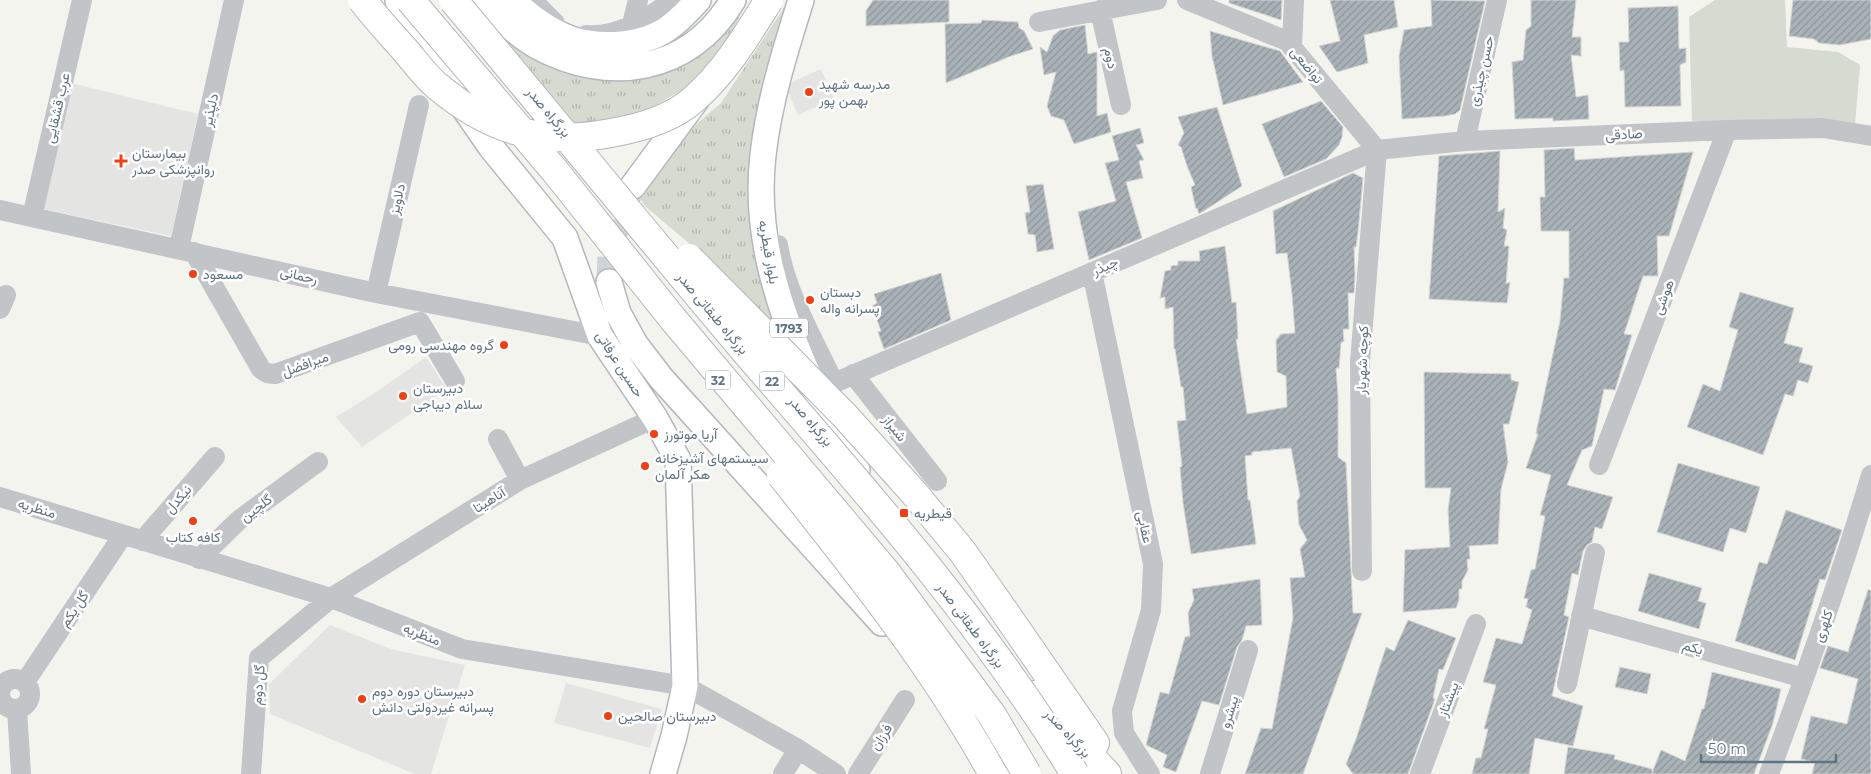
<svg xmlns="http://www.w3.org/2000/svg" width="1871" height="774" viewBox="0 0 1871 774" font-family="Montserrat,Vazirmatn,sans-serif">
<defs>
<pattern id="grass-tufts" width="24" height="20" patternUnits="userSpaceOnUse" patternTransform="scale(1.25)"><rect width="24" height="20" fill="#d5dbd0"/><path d="M3 7l-1-3M5 7V3M7 7l1-3M15 17l-1-3M17 17v-4M19 17l1-3" fill="none" stroke="#b0b6ae"/></pattern>
<pattern id="building-hatch" width="6" height="6" patternUnits="userSpaceOnUse" patternTransform="scale(1.25)"><rect width="6" height="6" fill="#a9b2b7"/><path d="M-1 1l2-2M0 6l6-6M5 7l2-2" fill="none" stroke="#8d959a"/></pattern>
</defs>
<rect width="100%" height="100%" fill="#f4f4ef"/>
<!-- built -->
<path fill="#e4e5e3" d="M821,69L834,99L798,115L785,85Z
M71,83L198,114L171,236L43,209Z
M426,357L447,389L362,447L336,417L379,390Z
M330,625L391,649L465,665L431,774H415L270,714L269,684Z
M566,683L662,709L650,748L554,723Z"/>
<!-- grass -->
<path fill="url(#grass-tufts)" d="M736,0H747L732,33L694,83L653,107L630,117L576,125L494,37L505,30L635,73Z
M787,3L764,93L782,339L691,245L646,207L638,196L674,143L721,103Z"/>
<!-- green -->
<path fill="#d5dbd0" d="M1715,0H1785L1787,47L1838,52L1860,65L1855,125L1824,121H1692L1689,17Z"/>
<!-- building -->
<path fill="url(#building-hatch)" stroke="#d5d5d2" d="M873,0H949V22L866,26V11Z
M1229,0H1282L1281,20L1229,3Z
M1330,0H1394L1398,27L1364,35L1368,63L1337,72L1319,46L1340,41Z
M1431,0L1485,1L1460,110L1455,114L1445,116L1402,119L1399,56L1404,30L1432,26Z
M1531,0H1576L1572,37H1581V56L1571,55L1576,97L1588,95L1589,119L1553,121V118L1515,119L1512,62L1523,60L1526,30L1531,26Z
M1793,0H1871V39L1840,45L1819,43L1814,39L1789,36Z
M1678,6L1679,49L1686,48V62L1680,65L1681,106L1625,107L1624,70L1620,71L1619,42H1629L1628,8Z
M982,20L1018,22L1019,28L1024,31L1033,49L1011,56L946,83L945,24L981,23Z
M1085,25L1088,54L1097,52V116L1107,113L1111,132L1074,144L1064,120L1051,116L1047,106L1056,72L1044,75L1040,47L1047,52L1053,36L1060,30Z
M1210,31L1280,51L1303,82L1223,105L1212,56Z
M1321,101L1343,127L1342,137L1339,145L1326,159L1284,177L1262,124Z
M1217,107L1242,186L1199,214L1197,208L1196,209L1191,187L1195,185L1187,166L1181,147L1178,145L1184,133L1178,117Z
M1140,128L1144,143L1136,145L1144,160L1139,161L1143,178L1126,182L1142,238L1089,260L1078,212L1116,201L1105,163L1119,160L1112,136Z
M1574,148L1575,160L1693,152L1669,236H1657L1658,276H1643L1624,334L1632,335L1615,390L1604,389L1592,446L1582,450L1567,485L1613,497L1602,529L1595,527L1592,542L1587,545L1583,551L1578,575L1572,573L1564,615L1569,617L1552,696L1583,706L1573,746L1535,738L1529,774H1472L1476,758H1481L1488,729H1484L1496,685L1483,682L1496,638L1522,644L1532,610L1526,607L1528,599L1524,598L1531,570L1535,569L1545,516L1540,515L1551,475L1526,468L1538,434L1536,433L1560,321L1564,278H1569V231H1541L1540,197H1545L1544,150Z
M1500,151L1498,212L1505,208L1503,228L1507,230L1504,246H1509L1506,284L1510,282L1507,303L1429,299L1439,156Z
M1353,173L1363,178L1358,232L1356,247H1354L1355,274L1354,293H1348L1349,329H1343L1344,341L1341,343L1339,368H1336L1338,396V457L1346,463L1353,613H1362L1303,774H1245L1261,728L1272,729L1293,618L1290,578L1305,577L1300,549L1307,540L1299,525L1297,501L1300,496L1291,448L1252,452V455L1245,456L1248,500H1250L1256,544L1191,554L1183,503L1180,467L1182,466L1177,421L1186,420L1183,387H1181L1175,349H1174L1173,307L1165,309V297L1160,298L1165,271L1171,270V266L1178,265V261H1200L1199,251L1225,246L1232,303L1236,302L1238,339H1236L1247,414L1287,407L1286,376L1277,372L1276,340L1281,334L1295,333L1292,294L1287,253L1276,254L1273,211Z
M1043,184L1054,249L1037,252L1035,235L1028,234L1025,213L1030,212L1026,186Z
M941,273L951,320L884,349L878,332L881,331L872,306L877,303L874,294Z
M1740,292L1794,308L1784,343L1803,348L1799,362L1813,366L1808,383L1798,380L1793,396L1785,394L1763,455L1687,427L1703,384L1720,391L1738,330L1729,327Z
M1424,372L1511,374V380L1519,382L1509,424H1503L1508,462L1501,489L1498,544L1469,546L1470,559H1467L1468,570L1462,581V589H1459V600L1456,608L1403,612L1405,550L1450,547L1448,510L1451,488H1425Z
M1678,463L1760,487L1746,533L1730,528L1723,552L1657,532Z
M1786,510L1842,530L1825,580L1820,579L1795,660L1735,641L1759,562L1767,564Z
M1649,573L1702,588L1698,601L1706,603L1699,629L1638,611Z
M1260,579L1262,625L1246,626L1242,640L1237,647L1219,705L1202,701L1176,772L1163,767L1167,755L1146,745L1160,692L1169,694L1185,637L1190,636L1188,613L1194,600L1192,589Z
M1868,590H1871V774H1812L1815,762L1801,759L1811,716L1847,724L1858,679L1820,668L1828,646L1848,652Z
M1408,620L1456,638L1443,670L1439,669L1433,698L1435,699L1408,774H1353L1346,764L1356,739L1386,647L1394,651Z
M1620,667L1651,674L1647,694L1615,687Z
M1712,672L1781,689L1773,723L1754,774H1564L1568,747L1615,755L1614,759L1652,769V773L1661,750L1685,761L1702,709H1704Z"/>
<g fill="none" stroke-linecap="round" stroke-linejoin="round">
<!-- major-tunnel -->
<path stroke="#cfd4d4" stroke-width="25" stroke-dasharray="25 12" stroke-linecap="butt" d="M609,282L610,252L617,226L631,190"/>
<defs>
<path id="major" d="M482,0C499,16 517,35 537,46C608,85 690,73 733,0
M513,0C529,17 552,33 574,40C602,48 642,46 667,29C679,21 689,10 698,0
M801,0C785,51 769,102 763,155C754,231 777,304 807,372C813,386 818,401 825,414C835,433 847,451 857,470
M398,1L430,59L491,147L565,238L600,336L655,418L678,460L685,686L674,736L663,774
M633,186L697,99
M609,282L618,313L635,344L661,378L882,623
M972,723L990,742L1012,774"/>
<path id="highway" d="M1004,611L1095,743
M1033,695L1107,774"/>
</defs>
<!-- major casing -->
<use href="#major" stroke="#b4b8bc" stroke-width="28"/>
<!-- highway casing -->
<use href="#highway" stroke="#b3b7ba" stroke-width="30"/>
<!-- minor -->
<path stroke="#c1c5c8" stroke-width="20" d="M532,0L555,23
M1187,0L1287,41L1377,150
M1100,10L1121,105
M1039,22L1157,0
M632,24L638,0
M586,35C616,38 650,18 672,0
M1292,46L1294,0
M1465,141L1497,0
M0,210L376,293L600,336
M32,217L82,0
M778,245C786,293 813,338 834,383L1377,150L1465,141L1727,130L1823,128L1871,136
M179,248L234,0
M194,252L261,369L267,373L275,374L420,322L455,381
M1092,272L1153,564L1151,610L1122,711L1124,733L1150,774
M376,293L419,105
M0,309L6,295
M853,374L937,481
M498,439L520,480
M1599,465L1727,130
M0,497L331,598L462,649L685,686L798,749L836,774
M142,541L215,457
M199,559L239,520L318,462
M1362,571L1360,362L1377,150
M1581,616L1804,678
M0 694a15 15 0 1 1 30 0a15 15 0 1 1-30 0Z
M25,682L123,535
M1567,684L1595,553
M17,709L21,774
M251,774L259,658L331,598L520,480L655,418
M783,774L798,749
M858,774L905,700
M1210,774L1248,650
M1420,774L1476,624
M1769,774C1806,675 1841,576 1871,475"/>
<!-- major -->
<use href="#major" stroke="#fff" stroke-width="25"/>
<!-- highway -->
<use href="#highway" stroke="#fff" stroke-width="28"/>
<defs>
<path id="highway-bridge" d="M362,0C375,17 389,32 404,49C414,60 424,75 436,85C490,131 543,146 611,133C640,128 672,119 694,99C726,71 747,35 769,0
M410,0L555,171L673,319L886,572L992,715L1027,774
M453,0C553,119 650,239 750,357C865,490 983,623 1075,774
M689,258L845,416L914,493L962,551L1004,611
M781,475C857,571 934,667 993,774"/>
</defs>
<!-- highway-bridge casing -->
<use href="#highway-bridge" stroke="#b3b7ba" stroke-width="30" stroke-linecap="butt"/>
<!-- highway-bridge -->
<use href="#highway-bridge" stroke="#fff" stroke-width="28"/>
</g>
<!-- markers -->
<g fill="#f04013" stroke="#fff" stroke-width="2">
<circle cx="809" cy="92" r="5"/>
<path d="M118.5 153.5h5v5h5v5h-5v5h-5v-5h-5v-5h5z"/>
<circle cx="193" cy="274" r="5"/>
<circle cx="810" cy="300" r="5"/>
<circle cx="504" cy="345" r="5"/>
<circle cx="403" cy="396" r="5"/>
<circle cx="654" cy="434" r="5"/>
<circle cx="645" cy="466" r="5"/>
<rect x="899" y="508" width="10" height="10" rx="2.5"/>
<circle cx="193" cy="521" r="5"/>
<circle cx="362" cy="699" r="5"/>
<circle cx="608" cy="716" r="5"/>
</g>
<g text-anchor="middle" dominant-baseline="central" stroke-width="5" stroke-linejoin="round" paint-order="stroke">
<!-- shield labels -->
<g fill="#fff" stroke="#909ea8" stroke-width="1">
<rect x="770" y="318.5" width="38" height="19" rx="4"/>
<rect x="705.5" y="370.5" width="25" height="19" rx="4"/>
<rect x="759.5" y="371.5" width="25" height="19" rx="4"/>
</g>
<g font-size="12" font-weight="bold" fill="#607483">
<text x="789" y="328">1793</text>
<text x="718" y="380">32</text>
<text x="772" y="381">22</text>
</g>
<!-- street labels -->
<g font-size="14" fill="#607483" stroke="#fff">
<text transform="translate(1111 58) rotate(78)">دوم</text>
<text transform="translate(1307 65) rotate(51)">تواضعی</text>
<text transform="translate(1481 71) rotate(-77)">حسن چیذری</text>
<text transform="translate(57 108) rotate(-77)">عرب قشقایی</text>
<text transform="translate(210 110) rotate(-78)">دلپذیر</text>
<text transform="translate(549 112) rotate(50)">بزرگراه صدر</text>
<text transform="translate(1624 134) rotate(-3)">صادقی</text>
<text transform="translate(397 199) rotate(-77)">دلاویز</text>
<text transform="translate(769 252) rotate(80)">بلوار قیطریه</text>
<text transform="translate(1105 266) rotate(-23)">چیذر</text>
<text transform="translate(299 275) rotate(13)">رحمانی</text>
<text transform="translate(1663 297) rotate(-69)">هوشی</text>
<text transform="translate(713 313) rotate(50)">بزرگراه طبقاتی صدر</text>
<text transform="translate(1362 360) rotate(-88)">کوچه شهریار</text>
<text transform="translate(305 364) rotate(-20)">میرافضل</text>
<text transform="translate(620 364) rotate(57)">حسین عرفاتی</text>
<text transform="translate(811 421) rotate(50)">بزرگراه صدر</text>
<text transform="translate(895 428) rotate(52)">شیراز</text>
<text transform="translate(178 499) rotate(-49)">نیکدل</text>
<text transform="translate(489 500) rotate(-32)">آناهیتا</text>
<text transform="translate(37 508) rotate(17)">منظریه</text>
<text transform="translate(256 508) rotate(-37)">گلچین</text>
<text transform="translate(1145 527) rotate(78)">عقابی</text>
<text transform="translate(74 609) rotate(-56)">گل یکم</text>
<text transform="translate(971 625) rotate(53)">بزرگراه طبقاتی صدر</text>
<text transform="translate(1823 626) rotate(-71)">کلهری</text>
<text transform="translate(422 634) rotate(21)">منظریه</text>
<text transform="translate(1693 647) rotate(16)">یکم</text>
<text transform="translate(258 685) rotate(-85)">گل دوم</text>
<text transform="translate(1448 699) rotate(-69)">پیشتاز</text>
<text transform="translate(1229 712) rotate(-73)">پیشرو</text>
<text transform="translate(1068 733) rotate(47)">بزرگراه صدر</text>
<text transform="translate(881 737) rotate(-57)">فرزان</text>
</g>
<!-- poi labels -->
<g font-size="14" fill="#607483" stroke="#fff" text-anchor="start">
<text x="819" y="84">مدرسه شهید<tspan x="819" dy="16">بهمن پور</tspan></text>
<text x="132" y="153">بیمارستان<tspan x="132" dy="16">روانپزشکی صدر</tspan></text>
<text x="203" y="274">مسعود</text>
<text x="820" y="292">دبستان<tspan x="820" dy="16">پسرانه واله</tspan></text>
<text x="494" y="345" text-anchor="end">گروه مهندسی رومی</text>
<text x="413" y="388">دبیرستان<tspan x="413" dy="16">سلام دیباجی</tspan></text>
<text x="664" y="434">آریا موتورز</text>
<text x="655" y="458">سیستمهای آشپزخانه<tspan x="655" dy="16">هکر آلمان</tspan></text>
<text x="914" y="513">قیطریه</text>
<text x="193" y="537" text-anchor="middle">کافه کتاب</text>
<text x="372" y="691">دبیرستان دوره دوم<tspan x="372" dy="16">پسرانه غیردولتی دانش</tspan></text>
<text x="618" y="716">دبیرستان صالحین</text>
</g>
</g>
<!-- scale -->
<path d="M1701 754v8h135v-8" fill="none" stroke="#607483" stroke-width="2.5"/>
<text x="1708" y="754" font-size="15" fill="#607483" stroke="#ffffff" stroke-width="4" paint-order="stroke">50 m</text>
</svg>
